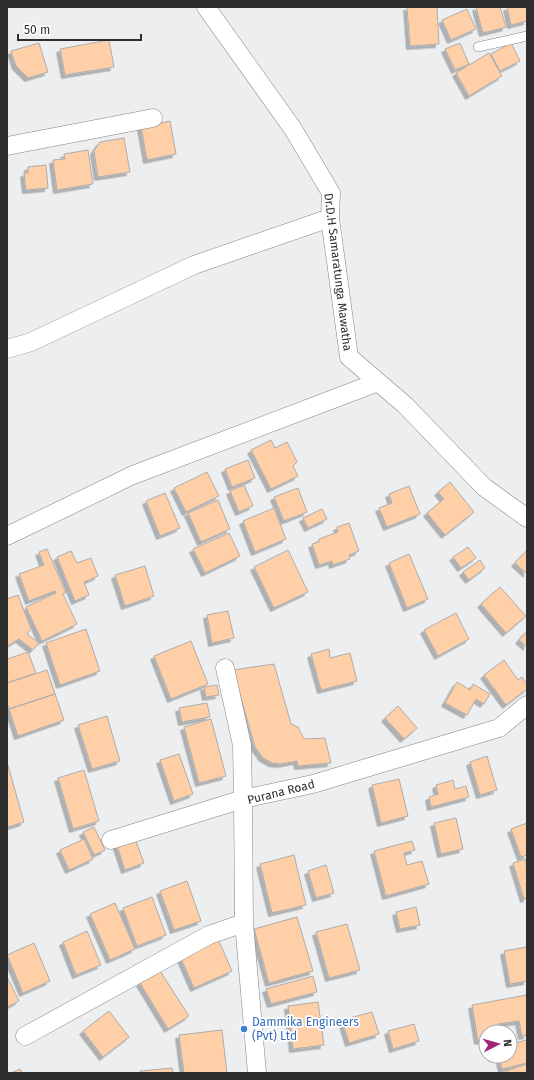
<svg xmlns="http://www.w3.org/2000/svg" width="534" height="1080" viewBox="0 0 534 1080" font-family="'Fira Sans',sans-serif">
<defs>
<filter id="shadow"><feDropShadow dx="-3.5" dy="3.5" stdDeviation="0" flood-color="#0004"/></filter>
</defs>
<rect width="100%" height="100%" fill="#eceef0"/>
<!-- building -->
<path fill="#ffcfa7" stroke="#afacaa" filter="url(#shadow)" d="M407,7H437L439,44L410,46Z
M476,7H500L506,27L483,33Z
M507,7H527V21L511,25Z
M467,9L476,29L451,40L442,20Z
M109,40L114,67L65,75L60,49Z
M39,43L48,72L28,78L16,66L11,51Z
M460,43L469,64L455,70L445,49Z
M511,43L520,61L500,71L491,54Z
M489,53L502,76L469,96L456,73Z
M170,121L176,154L147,160L141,127Z
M124,138L130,172L98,177L94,151L100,142Z
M88,150L93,184L57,190L53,160L65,159L64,154Z
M46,165L48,188L26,190L24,173H28V167Z
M271,440L275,448L287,442L297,462L293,466L298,476L271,489L251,450Z
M248,460L255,478L232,487L225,469Z
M207,472L219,496L186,512L174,488Z
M450,482L474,512L445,535L427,513L444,499L438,492Z
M244,485L253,506L239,512L230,491Z
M409,486L420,514L387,527L379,508L392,503L389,494Z
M298,488L307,512L284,521L274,497Z
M165,493L180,528L160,536L146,501Z
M218,500L230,529L201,542L188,513Z
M274,508L286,539L255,552L243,521Z
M322,509L327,519L308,528L303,518Z
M349,523L359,551L349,555L350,559L333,565L332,561L319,565L312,544L319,542V539L338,532L337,527Z
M229,533L240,556L205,573L193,549Z
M468,547L476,558L461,568L453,557Z
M47,549L66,593L63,594L77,624L42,641L26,607L56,593L55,591L29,601L19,574L44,565L39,552Z
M288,550L308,592L274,608L254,567Z
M527,550V574L515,563Z
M71,551L77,563L91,558L98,576L84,582L89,595L75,601L57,557Z
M409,554L428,599L407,608L389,563Z
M480,560L485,568L469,580L463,572Z
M145,566L154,596L125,606L115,575Z
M500,587L526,616L506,633L481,604Z
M18,595L31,629L27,634L39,643L33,650L19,639L7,646V599Z
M228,611L234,638L212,643L207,615Z
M456,613L469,639L438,656L424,630Z
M86,629L100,671L60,685L46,643Z
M527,631V647L519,640Z
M191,641L208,684L171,699L154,656Z
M329,649L330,658L350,653L357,681L321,690L311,654Z
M28,652L36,673L7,683V659Z
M504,660L518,680L522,677L527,685V689L506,705L484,675Z
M274,664L291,724L298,727L304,739L325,738L331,763L298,766L297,761L280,764L272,763L263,758L255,747L233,670Z
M47,670L55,694L9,709L7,703V683Z
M457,682L470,690L473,684L490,694L484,704L476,699L467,715L445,703Z
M217,685L219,695L206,697L204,687Z
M55,694L64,720L18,736L9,709Z
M207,703L210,717L182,722L179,708Z
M398,706L417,728L404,739L385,718Z
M107,716L120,761L92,769L78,725Z
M211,719L226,776L199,783L184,727Z
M179,754L193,794L174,801L160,760Z
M487,756L497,790L480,795L470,762Z
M7,762L24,822L8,827L7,823Z
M84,770L99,821L73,829L58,778Z
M399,779L408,816L381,823L372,785Z
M453,780L455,789L466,786L469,797L431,807L429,797L438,794L436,785Z
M456,818L463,849L441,854L434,823Z
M527,823V855L521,857L511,829Z
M94,827L105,850L94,855L83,832Z
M134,836L144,863L125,870L116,843Z
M84,839L93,859L69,870L60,850Z
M412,841L415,850L404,853L407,865L422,861L429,884L386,896L374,851Z
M294,855L306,905L272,913L260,864Z
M526,859L527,898L524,899L513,863Z
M326,865L334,893L316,898L308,871Z
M187,881L201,921L174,930L160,891Z
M152,897L166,935L137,946L123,908Z
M115,903L135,949L110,960L90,914Z
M416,907L420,925L400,929L396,912Z
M297,917L313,971L269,983L254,929Z
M347,924L360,970L329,978L316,932Z
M87,931L101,965L76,975L63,942Z
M218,939L232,971L194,988L180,956Z
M34,943L50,981L23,993L7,955Z
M527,947V981L510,984L504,951Z
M160,971L189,1016L168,1029L140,983Z
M313,976L317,992L271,1004L266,989Z
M7,977L19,1001L7,1007Z
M527,995V1035L522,1036L519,1021L498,1024L499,1032H486V1040L478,1041L472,1005Z
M318,1002L324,1045L293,1049L288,1006Z
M109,1011L129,1037L103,1057L83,1031Z
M372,1012L379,1034L349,1043L342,1020Z
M414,1024L419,1041L393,1049L388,1031Z
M222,1030L227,1073H184L179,1035Z
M527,1040V1063L502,1069L499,1056H510V1044Z
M527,1064V1073H507L506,1071Z
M172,1068L173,1073H140V1071Z
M20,1069L22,1073H11Z"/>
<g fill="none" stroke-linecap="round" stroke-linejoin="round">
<defs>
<path id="service" d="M478,47L527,36"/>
<path id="minor" d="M206,7L293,129L331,193L330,218L349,357L405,405L484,487L527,518
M7,146L153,118
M7,349L31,342L194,265L330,218
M7,536L133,475L378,382
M111,840L243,799L242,745L225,668
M25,1036L209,935L244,923
M257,1073L244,923L243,799L313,784L499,728L527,705"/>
</defs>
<!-- service casing -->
<use href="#service" stroke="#838487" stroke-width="10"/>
<!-- minor casing -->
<use href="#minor" stroke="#838487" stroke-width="19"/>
<!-- service -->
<use href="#service" stroke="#fff" stroke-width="9"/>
<!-- minor -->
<use href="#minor" stroke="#fff" stroke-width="18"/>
</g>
<!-- markers -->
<circle fill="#3f7fe0" stroke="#fff" stroke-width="1.5" cx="244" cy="1029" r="4"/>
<g text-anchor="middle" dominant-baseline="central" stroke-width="3.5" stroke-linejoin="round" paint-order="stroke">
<!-- street labels -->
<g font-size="12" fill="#2e2e2f" stroke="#fff">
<text transform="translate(338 272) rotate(83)">Dr.D.H Samaratunga Mawatha</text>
<text transform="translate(281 792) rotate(-14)">Purana Road</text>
</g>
<!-- shop labels -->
<g font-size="12" fill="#366cbe" stroke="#fff" text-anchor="start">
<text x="252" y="1022">Dammika Engineers<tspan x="252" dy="14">(Pvt) Ltd</tspan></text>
</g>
</g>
<!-- border -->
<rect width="534" height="1080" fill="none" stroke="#2e2e2f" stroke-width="16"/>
<!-- north arrow -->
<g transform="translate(498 1044) rotate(84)"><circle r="19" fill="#ffffff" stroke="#ababac"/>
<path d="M0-3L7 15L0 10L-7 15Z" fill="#a12477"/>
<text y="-6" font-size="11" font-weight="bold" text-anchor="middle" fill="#2e2e2f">N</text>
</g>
<!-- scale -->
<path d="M18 34v6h123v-6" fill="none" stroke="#2e2e2f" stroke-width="2"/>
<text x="24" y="34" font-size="12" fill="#2e2e2f" stroke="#ffffff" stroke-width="3" paint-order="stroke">50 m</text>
</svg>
